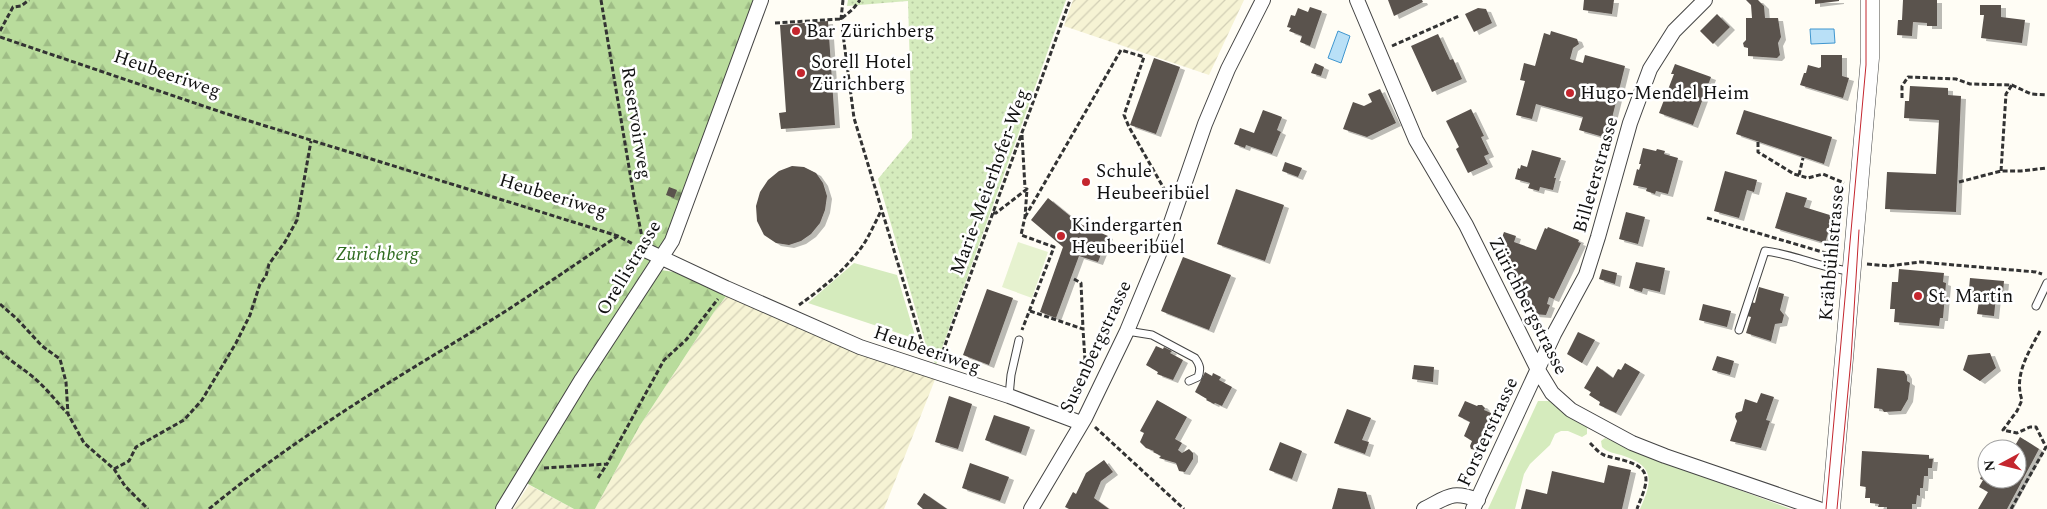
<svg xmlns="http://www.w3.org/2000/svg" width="2047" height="509" viewBox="0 0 2047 509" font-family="Spectral,serif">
<defs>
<pattern id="farmland-furrows" width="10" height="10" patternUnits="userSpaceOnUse" patternTransform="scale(1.25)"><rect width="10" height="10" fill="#f6f3d4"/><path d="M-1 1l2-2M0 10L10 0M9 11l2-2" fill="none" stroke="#d2cfb5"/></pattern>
<pattern id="grass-dots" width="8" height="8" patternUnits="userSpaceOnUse" patternTransform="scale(1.25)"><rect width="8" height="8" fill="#d5ebbd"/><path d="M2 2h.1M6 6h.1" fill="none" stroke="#b6c8a1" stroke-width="1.8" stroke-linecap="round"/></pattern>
<pattern id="forest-firs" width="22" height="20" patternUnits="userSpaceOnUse" patternTransform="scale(1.25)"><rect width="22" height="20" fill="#b9dc9c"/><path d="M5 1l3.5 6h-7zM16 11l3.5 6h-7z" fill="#9ebc85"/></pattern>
<filter id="shadow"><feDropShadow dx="5" dy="3" stdDeviation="0" flood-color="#0004"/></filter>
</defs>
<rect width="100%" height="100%" fill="#fffdf5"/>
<!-- farmland -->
<path fill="url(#farmland-furrows)" d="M1073,0H1244L1209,75L1064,26Z
M727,295L936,377L884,509H595L639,427L714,312Z
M529,485L574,509H513Z"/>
<!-- grass -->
<path fill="url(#grass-dots)" d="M848,0H1066L936,365L927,349L878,179L912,138L908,1L847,6Z"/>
<!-- forest -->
<path fill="url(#forest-firs)" d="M0,0H754L669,231L661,249L648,268L674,272L727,295L714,312L639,427L595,509H574L517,478L495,509H0Z"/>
<!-- park -->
<path fill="#d5ebbd" d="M854,263L897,275L916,339L808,303Z
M1538,401H1552L1555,406L1587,427V434L1582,437L1568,431H1561L1555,434L1550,445L1530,464L1524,474L1515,509H1488Z
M1605,438L1677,467L1791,509H1640C1651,484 1657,467 1624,456C1616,453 1608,453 1602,447L1601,441Z"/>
<!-- pitch -->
<path fill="#e6f2cf" d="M1018,242L1048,252L1032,298L1002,287Z"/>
<!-- water -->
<path fill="#b9e0f7" stroke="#3f96cf" d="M1810,29H1834L1835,43L1811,44Z
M1338,31L1350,36L1341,63L1328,58Z"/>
<!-- building -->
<path fill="#5a524d" filter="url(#shadow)" d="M1388,0H1422L1423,2L1394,16Z
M1584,0H1614L1612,14L1583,10Z
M1746,0H1758L1764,6L1765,18H1778L1781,37L1778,43L1780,55L1777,58L1748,56V48L1744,47L1743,43L1746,40V18H1752L1751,5Z
M1815,0H1839V1L1815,4Z
M1903,0H1937V26H1927V23L1913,22L1912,36L1897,35L1898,20H1902Z
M1980,5H2001V17L2025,20L2022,43L1981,38L1984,15H1980Z
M1310,7L1322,11L1310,46L1300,42L1302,36L1289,31L1291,28L1287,27L1291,15L1295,16L1298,8L1308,12Z
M1478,8L1486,9L1492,23L1474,32L1465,14Z
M1717,14L1730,27L1713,44L1700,31Z
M828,21L835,125L781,129L779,113L786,112L780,25Z
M1551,31L1577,39L1579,44L1573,48L1570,59L1583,63L1585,55L1625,66L1607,138L1579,130L1583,117L1536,104L1532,119L1516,115L1525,81L1520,80L1524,63L1535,66L1544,33L1550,35Z
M1438,34L1450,60L1453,59L1462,79L1432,92L1411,46Z
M1821,55H1842V76L1849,78L1843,98L1800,85L1804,73H1806L1808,65L1819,68L1821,67Z
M1154,58L1180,67L1156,134L1130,125Z
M1315,63L1324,67L1321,76L1311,73Z
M1675,64L1711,77L1693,125L1659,113L1674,74H1671Z
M1910,86L1948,88V95L1961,96L1956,212L1885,209L1887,172L1936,174L1939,120L1904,118L1905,101H1909Z
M1380,89L1396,123L1367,137L1343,129L1353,102L1364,106L1372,102L1368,94Z
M1471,109L1484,136L1481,137L1489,154L1484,156L1488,164L1468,173L1456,149L1459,147L1446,121Z
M1263,110L1282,117L1277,130L1281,132L1272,154L1246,145L1245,148L1234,144L1240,128L1254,133Z
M1744,110L1832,137L1824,164L1736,134Z
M1643,148L1656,151L1657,149L1665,151L1664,154L1678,158L1668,194L1656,191L1655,194L1646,191L1647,188L1633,185L1637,169L1639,170L1641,164H1639Z
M1532,150L1561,158L1554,178H1556L1553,190L1540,187L1539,191L1528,188L1530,183L1515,179L1518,168L1520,169L1521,165L1527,167Z
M1285,162L1302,168L1298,177L1282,171Z
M792,166L804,167L816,173L823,183L827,196L825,210L820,223L811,234L801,241L789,245L776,243L764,235L757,221L756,206L760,192L768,180L779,171Z
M1725,171L1757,180L1754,192L1747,190L1739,218L1714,211Z
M669,187L677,190L674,198L666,195Z
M1236,189L1284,205L1265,261L1217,244Z
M1786,192L1807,198L1804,207L1833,216L1825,243L1775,228Z
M1048,198L1080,224L1108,236L1098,262L1079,256L1056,318L1040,312L1063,247L1031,220Z
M1626,212L1645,217L1638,244L1619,239Z
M1548,227L1579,240L1578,242L1581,243L1554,299L1549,297L1547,304L1550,305L1546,315L1533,314L1528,304L1525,305L1520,294L1523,293L1500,243L1504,232L1516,236L1514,242L1536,250L1545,228L1547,229Z
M1183,257L1231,275L1209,330L1161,311Z
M1636,262L1665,268L1660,292L1643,288L1642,292L1629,288Z
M1602,269L1617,273L1615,284L1599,279Z
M1899,269L1944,273L1943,282L1946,283L1943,318H1940L1939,326L1894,322L1895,309H1890L1892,282H1898Z
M1970,278L2004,281L2003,292L2000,293V296H1996L1994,316L1977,314L1979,301H1968Z
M1759,287L1784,294L1780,310L1784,315L1782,323L1775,324L1771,341L1746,333L1751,317L1747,316L1751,302L1755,303Z
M987,289L1013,298L989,365L963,355Z
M1703,304L1731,311L1727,327L1699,320Z
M1578,332L1595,340L1582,363L1567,354Z
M1156,346L1163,349L1164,347L1172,351L1170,353L1183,360L1173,380L1157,374L1158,372L1146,365Z
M1990,353L1996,368L1980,381L1963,370L1968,355Z
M1717,356L1734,361L1730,375L1712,370Z
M1625,363L1640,372L1616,413L1599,405L1600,402L1589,395L1591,392L1584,388L1597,366L1613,378L1618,369L1621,370Z
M1414,365L1434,367L1433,382L1412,379Z
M1877,368L1904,371L1907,376V381L1910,383L1908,399L1901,411L1884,412L1882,409L1874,408Z
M1205,372L1212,376L1213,373L1221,377L1219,380L1232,387L1222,406L1215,403L1214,404L1206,400L1207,399L1195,392Z
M1761,393L1774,397L1766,420L1770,421L1761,448L1730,441L1737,421L1735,417L1736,413L1742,411L1745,399L1757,403Z
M949,396L972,404L958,449L935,442Z
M1157,400L1187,417L1175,439L1182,443L1178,450L1182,453L1189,449L1193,453V459L1185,472L1179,471L1176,463L1159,458L1161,456L1153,452L1154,451L1146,448L1140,442L1144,433L1140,431Z
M1465,401L1477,406L1478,405H1482L1485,408L1484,410L1496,415L1480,451L1471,449L1470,446L1472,441L1464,436L1470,422L1458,416Z
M1347,409L1371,418L1362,440L1369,442L1365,454L1334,443Z
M994,415L1030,427L1021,453L985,440Z
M2020,437L2039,449L2007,509H1978L1988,492L1979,487L1983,480L1980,479L1983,472L1987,475V479H2017V449H2013Z
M1280,442L1302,451L1292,479L1269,470Z
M1862,451L1929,455V459H1933L1932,468H1928V476H1924L1923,488H1920V496L1917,495L1916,504H1912V509H1887V507H1878L1879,504L1870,503V498H1865L1866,487L1860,486Z
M1104,460L1113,472L1101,481L1094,498L1109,509H1069L1065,507L1073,492L1076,494L1086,473Z
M970,463L1009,477L1000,501L962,488Z
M1608,465L1631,470L1622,509H1521L1526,489L1547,494L1552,471L1604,483Z
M1338,488L1366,492L1371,509H1332Z
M924,493L947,509H923L917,504Z"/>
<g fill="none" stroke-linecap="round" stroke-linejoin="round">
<defs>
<path id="service" d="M2036,306L2047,283
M1739,330L1765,251C1794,254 1822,269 1851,271
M1127,331L1152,335L1195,358C1200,365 1201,369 1198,377L1189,381
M1009,396L1011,375L1019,340"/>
<path id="minor" d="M1357,0L1416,140L1466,225L1538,370L1552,393L1571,410L1632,443L1665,456L1819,509
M645,250L726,288L860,347L1009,396L1081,423
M503,509L582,379L672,241L761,0
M1031,509L1085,418L1127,331L1166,237L1205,124L1228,69L1263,0
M1424,509C1448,497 1451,490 1478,500
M1473,509L1554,334L1586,275L1598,237L1630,123L1650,69L1674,31L1705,0"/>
<path id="tertiary" d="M1831,509L1870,58V0"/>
</defs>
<!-- service casing -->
<use href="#service" stroke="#444" stroke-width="9"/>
<!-- minor casing -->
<use href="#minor" stroke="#444" stroke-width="16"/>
<!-- tertiary casing -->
<use href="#tertiary" stroke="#444" stroke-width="19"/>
<!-- path -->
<path stroke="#333" stroke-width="3" stroke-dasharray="5 2.5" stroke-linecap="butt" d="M601,0L634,197L642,237
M843,0L841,19L854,118L925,353
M775,23L841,19L853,9L860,0
M0,31L13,7L21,6L29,0
M0,37L224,113L618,236L633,244
M1392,46L1459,16
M1902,98V86L1908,77L1956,79L1970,84L2012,85L2031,94L2047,95
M1022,135L1025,188
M1758,142V152L1794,174L1808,178L1823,174L1844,183
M2001,171L2006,94L2012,85
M1799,175L1803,158
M1959,182L2001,171H2021L2047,168
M993,213H996L1027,189L1025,217L1021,235L1054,247L1022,330
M1025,217L1121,50L1144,57L1124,115L1129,127L1167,194
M1707,218L1836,256
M1867,264L1889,266L1920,262L2036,272L2042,274
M1074,279L1081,283L1083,329
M0,304L17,319L42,346L60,359L66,382L68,414L84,443L114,469L125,486L148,509
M799,305C823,288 849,267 865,242C871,232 876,221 881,211
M1030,311L1083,329L1086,376L1089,378
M0,351C9,360 19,366 28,373C43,384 55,400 67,413
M940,359L1070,0
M1095,427L1184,509
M1590,443C1594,447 1599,453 1604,455C1617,460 1645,461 1646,479C1646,489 1640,500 1637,509
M544,468L607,464L664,360L686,340L718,299
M114,469L129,461L136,447L184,420L202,400L236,343L250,315L260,284L266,276L269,264L285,242L297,220L311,141
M598,478L607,464
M209,509C298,435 400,376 498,316C539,290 578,262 618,236
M2011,509L2046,447L2036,427H2030L2017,433L2003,430L2017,411L2022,400C2013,375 2030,350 2041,329"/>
<!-- service -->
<use href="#service" stroke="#fff" stroke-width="7"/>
<!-- minor -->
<use href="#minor" stroke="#fff" stroke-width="14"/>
<!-- tertiary -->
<use href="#tertiary" stroke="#fff" stroke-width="18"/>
<!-- tram -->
<path stroke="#c4262e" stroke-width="1" d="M1826,509L1866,65V0
M1837,509L1851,359L1859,230"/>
</g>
<!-- markers -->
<g fill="#c4262e" stroke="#fff" stroke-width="2">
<circle cx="796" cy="31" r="5"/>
<circle cx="801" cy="73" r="5"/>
<circle cx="1570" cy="93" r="5"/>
<circle cx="1086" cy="182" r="5"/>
<circle cx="1061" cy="236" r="5"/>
<circle cx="1918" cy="296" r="5"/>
</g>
<g text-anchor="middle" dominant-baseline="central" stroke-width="5" stroke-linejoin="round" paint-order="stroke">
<!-- poi labels -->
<g font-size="19" fill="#111" stroke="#fff" text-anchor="start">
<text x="806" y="31">Bar Zürichberg</text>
<text x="811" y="62">Sorell Hotel<tspan x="811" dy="22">Zürichberg</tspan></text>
<text x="1580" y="93">Hugo-Mendel Heim</text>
<text x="1096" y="171">Schule<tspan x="1096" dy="22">Heubeeribüel</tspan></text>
<text x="1071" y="225">Kindergarten<tspan x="1071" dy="22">Heubeeribüel</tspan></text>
<text x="1928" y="296">St. Martin</text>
</g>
<!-- street labels -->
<g font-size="19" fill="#111" stroke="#fff">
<text transform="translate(167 74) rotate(19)">Heubeeriweg</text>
<text transform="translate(636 123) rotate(81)">Reservoirweg</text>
<text transform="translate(1596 175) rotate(-74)">Billeterstrasse</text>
<text transform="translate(990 182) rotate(-70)">Marie-Meierhofer-Weg</text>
<text transform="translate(553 196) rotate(17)">Heubeeriweg</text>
<text transform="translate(1832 253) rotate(-85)">Krähbühlstrasse</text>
<text transform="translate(629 268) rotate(-59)">Orellistrasse</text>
<text transform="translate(1528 306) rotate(63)">Zürichbergstrasse</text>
<text transform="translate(1096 347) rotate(-65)">Susenbergstrasse</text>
<text transform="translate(927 350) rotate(19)">Heubeeriweg</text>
<text transform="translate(1488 432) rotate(-65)">Forsterstrasse</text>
</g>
<!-- park labels -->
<g font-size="19" font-style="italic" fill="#2f6b1f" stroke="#fff">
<text x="377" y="254">Zürichberg</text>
</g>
</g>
<!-- north arrow -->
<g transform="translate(2002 464) rotate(263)"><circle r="24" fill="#ffffff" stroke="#a0a0a0"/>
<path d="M0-4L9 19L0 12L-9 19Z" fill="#c4262e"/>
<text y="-8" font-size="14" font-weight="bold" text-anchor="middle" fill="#111111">N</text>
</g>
</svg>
